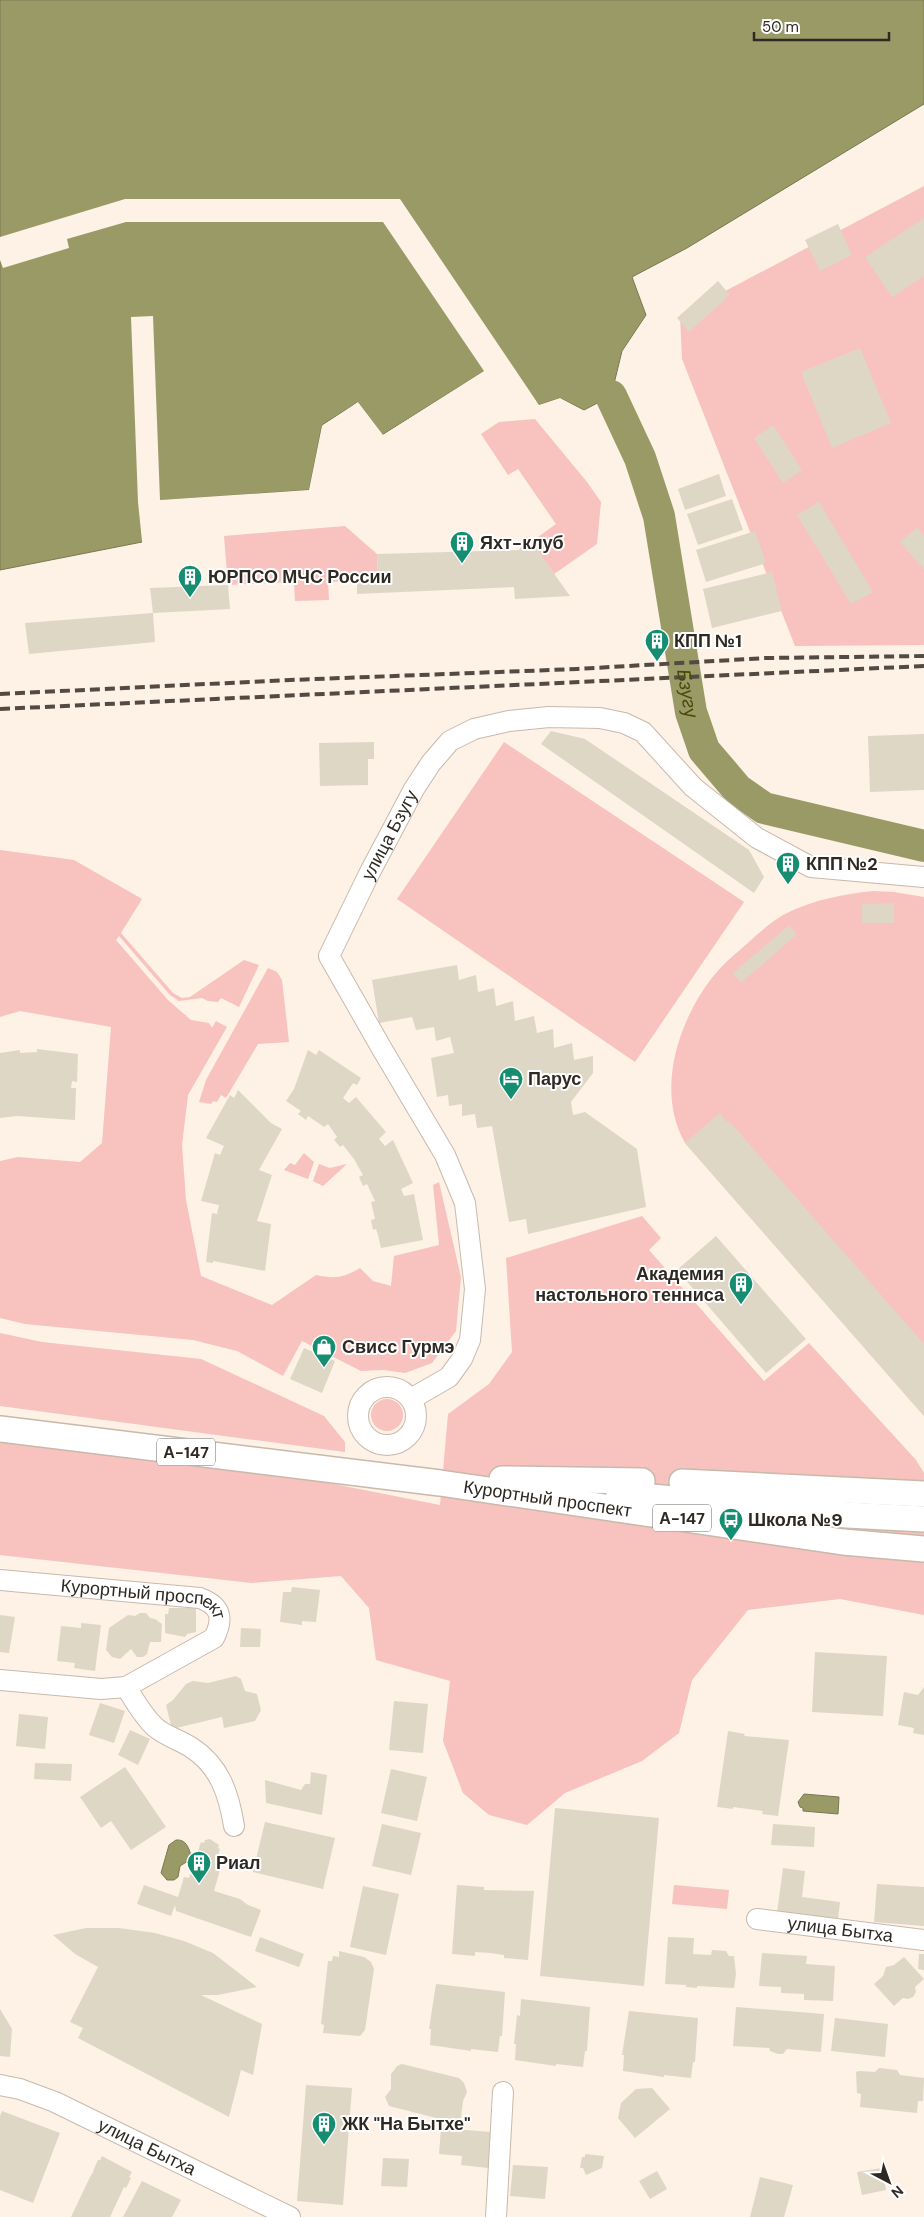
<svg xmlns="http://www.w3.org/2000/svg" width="924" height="2217" viewBox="0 0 924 2217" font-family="'DM Sans',sans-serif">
<rect width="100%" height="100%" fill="#fef1e5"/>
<!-- green -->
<path fill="#f8c2be" d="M924,186V645L795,646L682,359L680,315Z
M535,419L587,482L601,502L597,544L554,574L531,542L556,524L518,469L508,475L481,434L499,422Z
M345,526L377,554L378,580L328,582L329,600L295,601L294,582L228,585L224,536Z
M504,742L744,902L635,1062L397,899Z
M0,850L74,860L142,899L121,933L173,993L182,998L190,997L244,960L259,965L239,1007L221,998L218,1002L208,1001L202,998L179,1001L170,995L119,936L116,940L168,1000L191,1020L209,1023L212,1028L216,1021L227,1027L188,1095L182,1145L186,1200L201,1276L272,1305L316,1275C335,1279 343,1278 360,1268L373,1281L391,1286L394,1256L439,1245L433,1185L439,1182L461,1277L456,1331L432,1363L405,1373L383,1370L361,1371L302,1341L283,1376L237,1351L193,1340L25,1324L0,1318V1161L18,1157L80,1162L102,1143L111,1027L20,1011L0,1017Z
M873,891L894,892L924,897V1416L685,1143C656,1092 677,1024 711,979C722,965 735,954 749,942C760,932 772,921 785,914C813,900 843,894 873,891Z
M268,968L277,972L282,980L289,1042L258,1044L226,1098L221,1095L217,1102L213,1101L211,1104L199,1102L206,1080Z
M304,1153L314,1162L308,1179L284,1170L290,1163L295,1165Z
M319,1164L330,1168L347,1164L323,1186L313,1181Z
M642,1216L661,1238L649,1250L764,1381L809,1343L916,1460L924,1473V1615L840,1599L748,1610L692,1680L679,1733L642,1761L565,1793L527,1825L489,1815L463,1793L443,1741L450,1681L376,1660L369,1608L341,1576L252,1583L0,1555V1438L263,1470L440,1505L448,1414L489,1384L512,1352L506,1258Z
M0,1333L42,1342L201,1359L324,1416L345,1442V1452L0,1406Z
M371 1415a16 16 0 1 1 32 0a16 16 0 1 1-32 0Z
M674,1885L729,1890L727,1909L672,1904Z"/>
<!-- water -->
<path fill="#9a9a67" stroke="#7a7853" d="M0,0H924V104L687,248L632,277L646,315L622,351L611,396L584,410L560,398L539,405L505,358L382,435L358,402L322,425L309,490L139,502L142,542L0,570Z
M804,1794L839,1797L838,1814L803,1811V1808L800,1807L798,1802Z
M176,1840C186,1839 189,1848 191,1856L188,1861L180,1866L178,1877L174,1880H167L161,1873L169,1845Z"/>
<!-- pier -->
<path fill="#fef1e5" d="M125,199H400L539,405L560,398L586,412L560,401L538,408L505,361L383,437L380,436L357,406L324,427L310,492L141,504L144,541L142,542L138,502L131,317L153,316L160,500L309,490L322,426L358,402L383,435L484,371L383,222H126L67,239L69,248L3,268L0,260V237Z"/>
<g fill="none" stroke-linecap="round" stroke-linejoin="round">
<!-- river -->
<path stroke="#9a9a67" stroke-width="32" id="s1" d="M611,396L640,458L659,516L691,712L704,750L738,790L764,808L924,846"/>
</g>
<!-- building -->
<path fill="#dfd7c5" d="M924,218V276L892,297L865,257Z
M838,224L852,255L820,271L805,240Z
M718,281L730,295L689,332L677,318Z
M860,348L891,423L832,448L801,372Z
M773,425L802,470L783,483L754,438Z
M719,474L726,496L685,510L678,489Z
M732,499L743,530L698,545L687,514Z
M819,502L873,592L851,604L797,515Z
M917,527L924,535V570L900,542Z
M755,531L766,563L706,582L696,550Z
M527,536L570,596L515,599L514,587L357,594V581L378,580L377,554L519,550Z
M772,572L782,611L712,628L703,589Z
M228,585L230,609L153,613L150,588Z
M153,613L155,642L29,654L25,623Z
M551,731L585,739L749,850L764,877L754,893L541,744Z
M924,734V790L870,792L868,736Z
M374,742V759H368V785L320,786L319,743Z
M894,903V923H862V904Z
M789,925L797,934L741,983L733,973Z
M457,965L459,980L476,975L478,992L494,988L496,1006L513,1001L515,1021L534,1016L537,1033L553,1029L554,1048L572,1043L574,1060L593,1056V1073L571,1102L573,1115L585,1112L637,1149L646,1207L528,1234L526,1219L509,1222L492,1126L477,1128L475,1114L462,1116V1104L449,1106L448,1095L437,1097L431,1058L454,1053L450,1037L436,1041L434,1027L416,1030L412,1017L379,1023L372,980Z
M37,1049L78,1054L77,1082L72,1081L71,1088H76L75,1120L17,1116L0,1118V1053L20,1050V1053L37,1052Z
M308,1050L316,1055L319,1050L361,1078L357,1085L353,1083L343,1098L349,1103L356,1097L386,1132L379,1139L385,1146L393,1140L413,1183L401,1189L404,1196L414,1194L423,1240L381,1248L378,1235L376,1229L373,1230L371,1220L375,1219L371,1202L375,1201L367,1184L363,1186L359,1177L363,1175L354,1159L343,1145L340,1147L334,1140L337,1137L328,1124L324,1127L308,1116L306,1120L298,1114L301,1111L286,1101L294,1089Z
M238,1090L271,1123L282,1129L259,1170L272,1175L257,1221L271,1224L265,1271L213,1261V1263L206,1262L212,1213L217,1214L219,1205L201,1201L215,1153L220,1155L224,1146L206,1138L230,1095L234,1098Z
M720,1113L727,1122L729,1121L924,1344V1416L685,1143Z
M716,1236L806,1339L766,1373L677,1270Z
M304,1348L335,1361L322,1393L290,1379Z
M292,1587L320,1590L316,1622L302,1621V1625L280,1622L283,1592H291Z
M169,1608H196V1632L187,1634L185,1637L165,1633V1614H168Z
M140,1613H146L150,1618L155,1619L162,1624L161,1642H150L147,1654L143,1657H137L131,1649L120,1659L112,1657L106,1650L109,1628L128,1615L135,1616Z
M0,1615L15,1617L9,1653L0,1652Z
M81,1623L101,1625L95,1671L74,1668L75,1663L57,1661L61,1626L81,1628Z
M241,1628L261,1629L260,1647H240Z
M815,1652L887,1656L883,1716L812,1712Z
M236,1676L241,1679L245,1691L257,1694L261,1710L255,1721L224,1728L222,1717L172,1729L166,1705L173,1700L186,1684L193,1681L208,1683Z
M924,1687V1735L913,1733L914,1728L898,1725L904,1692L918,1695Z
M394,1701L428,1704L423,1753L389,1750Z
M100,1703L125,1711L114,1743L89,1735Z
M19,1714L48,1717L45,1749L16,1746Z
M130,1730L150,1739L138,1765L118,1755Z
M728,1731L745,1734L744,1736L789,1740L778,1816L762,1814L763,1811L733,1807V1809L717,1807Z
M35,1763L72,1764L71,1781L34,1779Z
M125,1767L166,1827L131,1850L111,1821L101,1828L80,1797Z
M391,1769L427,1777L417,1821L381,1813Z
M311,1772L327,1775L322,1815L266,1803L265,1780L301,1790L305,1784H310Z
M555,1808L659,1818L644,1986L540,1976Z
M265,1822L335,1838L323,1889L253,1872Z
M382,1824L421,1833L411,1875L372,1866Z
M773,1824L815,1827L814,1847L771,1845Z
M210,1839L219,1845L218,1848L220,1849L216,1862L222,1863L214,1891L240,1899L248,1905L261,1910L251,1937L176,1911L175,1905L171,1916L137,1904L144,1885L178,1897L184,1877L189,1878L201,1842L204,1843L205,1840Z
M783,1868L805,1871L802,1897L840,1902L838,1920L777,1913Z
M877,1884L924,1887V1926L874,1922Z
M457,1885L484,1887V1890L534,1891L528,1960L504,1958V1955L490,1953L475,1952V1956L452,1954Z
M363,1886L399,1894L386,1955L350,1947Z
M86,1928H119L155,1933L184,1941L213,1953L257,1987L218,1995H201L262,2024L253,2075L241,2070L229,2117L78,2038L83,2028L70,2022L98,1967L75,1954L53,1935Z
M260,1937L304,1954L299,1967L255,1951Z
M668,1937L694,1938L693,1954L711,1955L712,1950L726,1951L729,1956H734L736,1974L734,1988L697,1986V1988L686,1987V1985L665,1984Z
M339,1951L364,1957L371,1962L374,1969L365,2030L360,2036L323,2033L324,2025L321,2024L328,1961H332L333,1956L339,1957Z
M762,1953L807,1956L806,1964L835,1966L833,2001L804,2000V1994L781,1993V1987L759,1986Z
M919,1954H924V1970L918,1969Z
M904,1957L924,1979L915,1987L916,1992L913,1997L908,1999L903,1998L894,2006L874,1984L883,1976L886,1967L894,1965Z
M436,1984L505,1992L502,2036H500L498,2052L471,2049V2051L430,2045L431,2029H429Z
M521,1999L590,2007L587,2051H585L583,2067L556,2064V2066L515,2060L516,2044H514L517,2015L520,2016Z
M736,2007L824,2014L821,2052L787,2049L783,2054H778L770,2051L769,2048L733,2046Z
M0,2009L12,2029L10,2057L0,2056Z
M629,2011L698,2018L695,2062H693L691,2078L664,2075V2077L623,2071L624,2055H622Z
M835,2018L888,2024L885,2057L831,2051Z
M402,2064L459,2078L464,2083L467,2092L463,2101L461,2118L452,2122L389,2106L385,2097L391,2089V2074L397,2066Z
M879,2068L897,2070L900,2075L924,2078L923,2101H918L917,2113L860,2107L861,2094L857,2093L856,2072L859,2071L875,2072Z
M306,2085L352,2088L343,2205L297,2201Z
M652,2088L670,2109L635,2138L618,2118L621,2103L636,2089Z
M2,2111L60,2133L33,2203L0,2190V2116Z
M441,2128L491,2132L488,2168L461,2165L462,2156L439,2154Z
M585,2154L604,2156L602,2168L586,2175L583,2168H580L582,2157H585Z
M102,2156L132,2172L129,2177L131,2178L126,2188L124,2187L110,2217H71L90,2177L94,2171H93L98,2160H100Z
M383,2158L409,2159L407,2187L381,2186Z
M513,2165L548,2167L545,2199L510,2196Z
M882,2168L886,2190L862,2195L857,2172Z
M657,2171L667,2189L650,2199L639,2181Z
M760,2177L793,2185L784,2217H750Z
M142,2181L181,2200L172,2217H123Z"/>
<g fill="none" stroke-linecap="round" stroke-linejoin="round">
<defs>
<g id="minor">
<circle cx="387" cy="1416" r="29"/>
<path id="s2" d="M411,1399L449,1377L462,1359L470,1340L475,1289L465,1203L445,1155L382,1049L329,956L370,872L414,789L431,763L450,741L474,729L509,721L549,717L600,718L624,723L643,732L693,787L757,838L811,867L924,877"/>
<path id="s3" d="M0,1580L200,1598C221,1606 224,1618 214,1638L126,1687L101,1689L0,1680"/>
<path d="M126,1687C135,1701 143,1716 155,1727C165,1736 180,1740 192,1748C220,1766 229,1795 234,1826"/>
<path id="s4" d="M757,1919L924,1940"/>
<path id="s5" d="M0,2085L20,2089L55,2102L290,2217"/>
<path d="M496,2217L503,2092"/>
</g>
<g id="major">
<path id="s6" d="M0,1429L440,1483L843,1542L924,1549"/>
<path d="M502,1479L642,1481"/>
<path d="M682,1482L924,1494"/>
<path d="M619,1494L847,1515L924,1519"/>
</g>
</defs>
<!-- minor casing -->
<use href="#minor" stroke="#c8b9ab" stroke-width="22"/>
<!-- major casing -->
<use href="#major" stroke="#c8b9ab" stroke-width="28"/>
<!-- minor -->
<use href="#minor" stroke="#fff" stroke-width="20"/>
<!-- major -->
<use href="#major" stroke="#fff" stroke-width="25"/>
<!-- rail -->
<path stroke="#524a43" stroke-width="4" stroke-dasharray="10 5" stroke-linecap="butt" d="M0,694L290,680L577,669L766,658L924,656
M0,709L924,666"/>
</g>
<!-- icons -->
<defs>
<symbol id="building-pin" viewBox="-11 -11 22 30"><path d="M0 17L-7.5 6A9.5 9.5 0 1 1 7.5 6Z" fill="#148d71" stroke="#fff"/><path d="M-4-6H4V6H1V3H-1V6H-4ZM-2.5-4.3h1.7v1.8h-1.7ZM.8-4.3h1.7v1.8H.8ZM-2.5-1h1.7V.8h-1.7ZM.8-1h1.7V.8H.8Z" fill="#fff"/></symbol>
<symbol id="hotel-pin" viewBox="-11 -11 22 30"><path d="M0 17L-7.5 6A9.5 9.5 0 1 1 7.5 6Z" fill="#148d71" stroke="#fff"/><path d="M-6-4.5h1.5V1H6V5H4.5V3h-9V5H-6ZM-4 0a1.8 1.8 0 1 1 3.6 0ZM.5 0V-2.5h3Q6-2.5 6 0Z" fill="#fff"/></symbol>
<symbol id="shop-pin" viewBox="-11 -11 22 30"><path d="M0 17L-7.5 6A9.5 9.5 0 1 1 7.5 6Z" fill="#148d71" stroke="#fff"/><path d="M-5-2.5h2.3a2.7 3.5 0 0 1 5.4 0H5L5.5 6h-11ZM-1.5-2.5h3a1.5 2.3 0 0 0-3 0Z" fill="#fff"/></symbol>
<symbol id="bus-pin" viewBox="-11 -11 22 30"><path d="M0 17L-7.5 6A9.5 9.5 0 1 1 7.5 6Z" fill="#148d71" stroke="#fff"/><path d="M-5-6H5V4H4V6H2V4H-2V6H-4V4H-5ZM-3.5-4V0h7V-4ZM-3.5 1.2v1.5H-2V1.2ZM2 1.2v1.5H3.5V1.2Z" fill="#fff"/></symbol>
</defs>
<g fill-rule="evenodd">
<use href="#building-pin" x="448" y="529" width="28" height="38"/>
<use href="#building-pin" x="176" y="563" width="28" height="38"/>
<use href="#building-pin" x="643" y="627" width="28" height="38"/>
<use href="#building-pin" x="774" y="850" width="28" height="38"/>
<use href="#hotel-pin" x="497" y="1065" width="28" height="38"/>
<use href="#building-pin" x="727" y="1270" width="28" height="38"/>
<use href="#shop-pin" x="310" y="1333" width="28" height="38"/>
<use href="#bus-pin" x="717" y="1506" width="28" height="38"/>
<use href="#building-pin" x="185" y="1849" width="28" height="38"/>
<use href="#building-pin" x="310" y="2110" width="28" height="38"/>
</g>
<g text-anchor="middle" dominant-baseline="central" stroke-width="4" stroke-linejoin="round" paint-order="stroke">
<!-- shield labels -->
<g fill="#fff" stroke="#6d6965" stroke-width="1">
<rect x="157" y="1438.5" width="58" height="27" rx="4"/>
<rect x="653" y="1504.5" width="58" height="27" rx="4"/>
</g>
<g font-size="16" font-weight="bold" fill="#2f2923">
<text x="186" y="1452">А-147</text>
<text x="682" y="1518">А-147</text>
</g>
<!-- poi labels -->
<g font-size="18" font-weight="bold" fill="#2f2923" stroke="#fff" text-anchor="start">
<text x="480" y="543">Яхт-клуб</text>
<text x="208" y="577">ЮРПСО МЧС России</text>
<text x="674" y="641">КПП №1</text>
<text x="806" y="864">КПП №2</text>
<text x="528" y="1079">Парус</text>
<text x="724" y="1274" text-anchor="end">Академия<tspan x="724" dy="21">настольного тенниса</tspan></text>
<text x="342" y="1347">Свисс Гурмэ</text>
<text x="748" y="1520">Школа №9</text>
<text x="216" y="1863">Риал</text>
<text x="342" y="2124">ЖК "На Бытхе"</text>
</g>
<!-- street labels -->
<g font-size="18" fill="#2f2923" stroke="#fff">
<text stroke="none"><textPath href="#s2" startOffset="642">улица Бзугу</textPath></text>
<text stroke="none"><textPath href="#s6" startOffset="552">Курортный проспект</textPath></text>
<text stroke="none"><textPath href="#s3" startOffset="146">Курортный проспект</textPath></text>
<text stroke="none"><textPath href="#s4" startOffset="84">улица Бытха</textPath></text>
<text stroke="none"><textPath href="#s5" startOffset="160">улица Бытха</textPath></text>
</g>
<!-- water labels -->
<g font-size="19" font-style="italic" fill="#4a4808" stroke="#fff">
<text stroke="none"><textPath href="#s1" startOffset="309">Бзугу</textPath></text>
</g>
</g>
<!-- north arrow -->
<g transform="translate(889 2182) rotate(139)" stroke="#ffffff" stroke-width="4" paint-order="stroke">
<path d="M0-4L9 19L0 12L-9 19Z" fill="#2f2923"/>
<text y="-8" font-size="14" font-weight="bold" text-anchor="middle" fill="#2f2923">N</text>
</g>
<!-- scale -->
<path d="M754 32v8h135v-8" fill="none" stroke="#2f2923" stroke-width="2.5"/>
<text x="762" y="32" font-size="15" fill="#2f2923" stroke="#ffffff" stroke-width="4" paint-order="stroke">50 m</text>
</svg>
